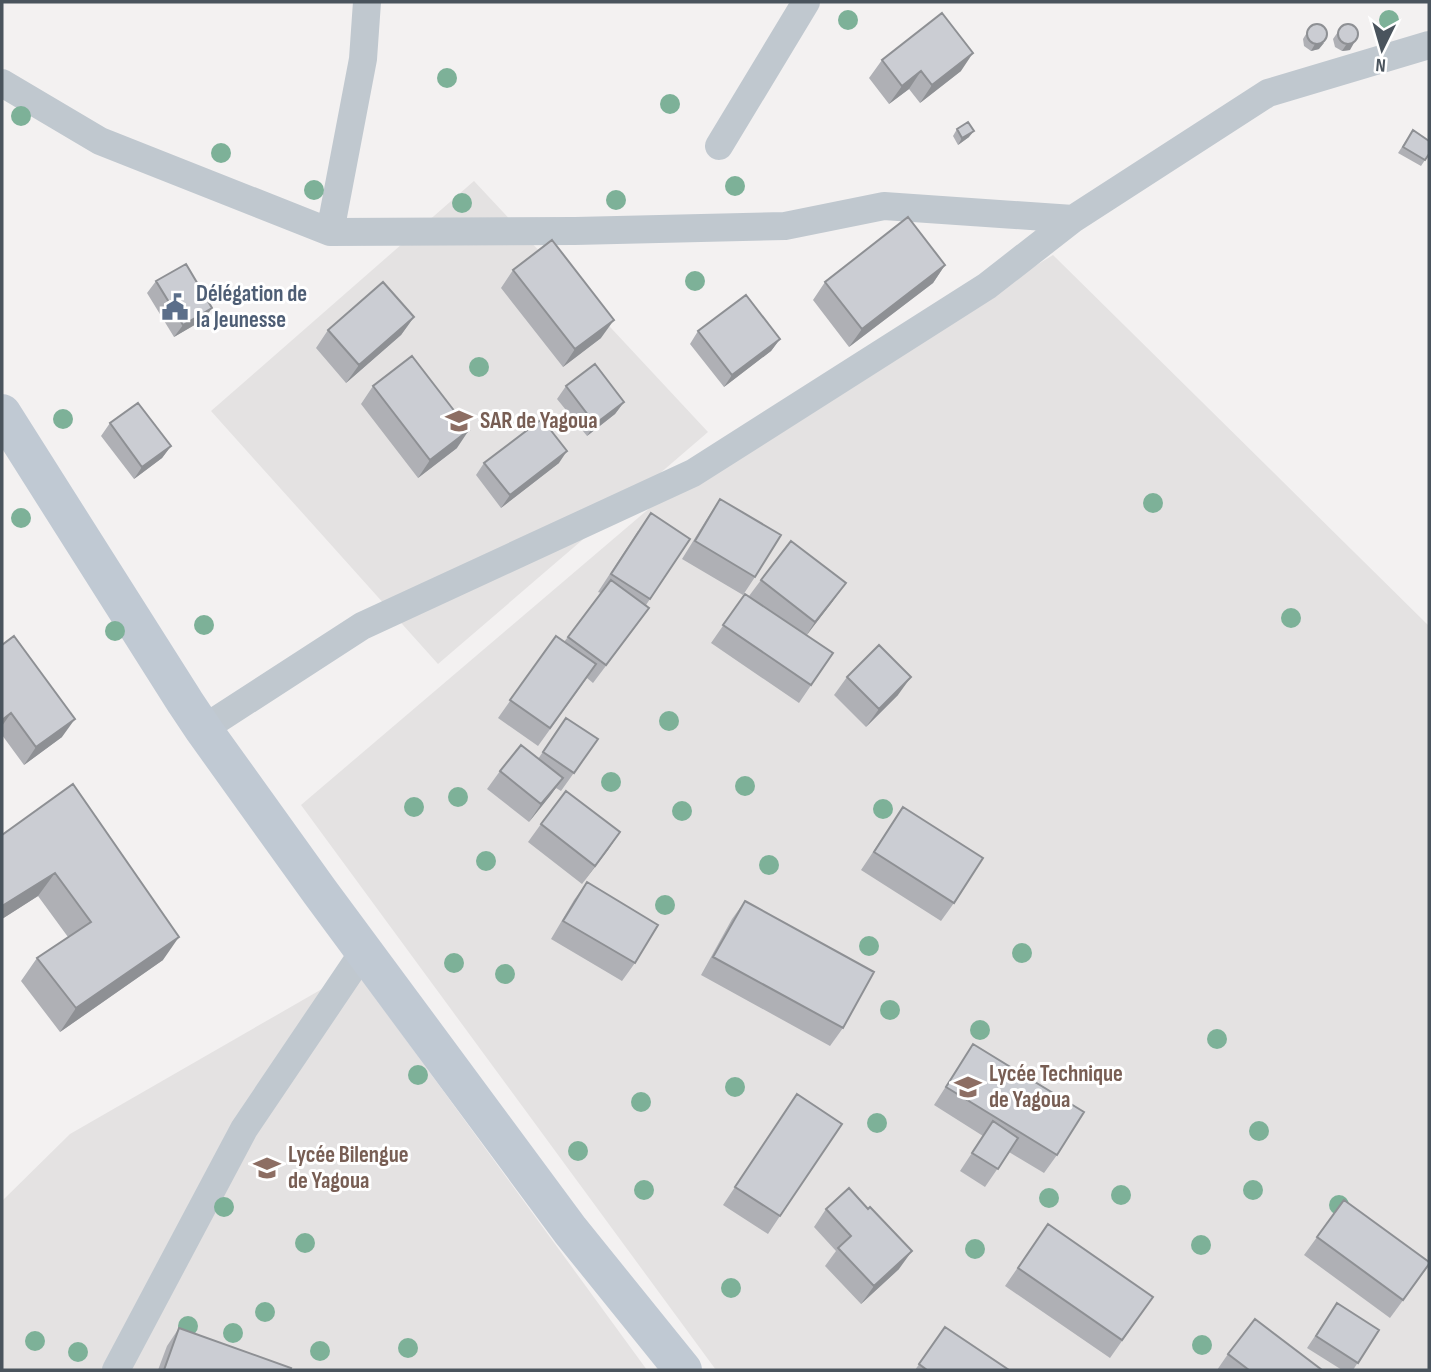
<svg xmlns="http://www.w3.org/2000/svg" width="1431" height="1372" viewBox="0 0 1431 1372" font-family="'Sofia Sans Condensed',sans-serif">
<rect width="100%" height="100%" fill="#f3f1f1"/>
<!-- education -->
<path fill="#e4e2e2" d="M474,181L708,432L438,664L211,411Z
M1053,255L1429,626V1370H716L301,805L672,489Z
M355,970L647,1370H2V1201L70,1134Z"/>
<g fill="none" stroke-linecap="round" stroke-linejoin="round">
<!-- street -->
<path stroke="#c0c8cf" stroke-width="28" d="M2,83L100,141L330,232L575,231L785,226L884,206L1073,219
M719,146L806,2
M330,232L363,59L367,2
M203,729L362,626L693,473L987,286L1073,219L1268,93L1429,45
M116,1370L244,1129L364,951"/>
<!-- secondary -->
<path stroke="#c0c9d3" stroke-width="38" d="M2,413L185,702L203,729L320,892L570,1230L683,1370"/>
</g>
<!-- trees -->
<g fill="#7db198">
<circle cx="848" cy="20" r="10"/>
<circle cx="1389" cy="20" r="10"/>
<circle cx="447" cy="78" r="10"/>
<circle cx="670" cy="104" r="10"/>
<circle cx="21" cy="116" r="10"/>
<circle cx="221" cy="153" r="10"/>
<circle cx="735" cy="186" r="10"/>
<circle cx="314" cy="190" r="10"/>
<circle cx="616" cy="200" r="10"/>
<circle cx="462" cy="203" r="10"/>
<circle cx="695" cy="281" r="10"/>
<circle cx="479" cy="367" r="10"/>
<circle cx="63" cy="419" r="10"/>
<circle cx="1153" cy="503" r="10"/>
<circle cx="21" cy="518" r="10"/>
<circle cx="1291" cy="618" r="10"/>
<circle cx="204" cy="625" r="10"/>
<circle cx="115" cy="631" r="10"/>
<circle cx="669" cy="721" r="10"/>
<circle cx="611" cy="782" r="10"/>
<circle cx="745" cy="786" r="10"/>
<circle cx="458" cy="797" r="10"/>
<circle cx="414" cy="807" r="10"/>
<circle cx="883" cy="809" r="10"/>
<circle cx="682" cy="811" r="10"/>
<circle cx="486" cy="861" r="10"/>
<circle cx="769" cy="865" r="10"/>
<circle cx="665" cy="905" r="10"/>
<circle cx="869" cy="946" r="10"/>
<circle cx="1022" cy="953" r="10"/>
<circle cx="454" cy="963" r="10"/>
<circle cx="505" cy="974" r="10"/>
<circle cx="890" cy="1010" r="10"/>
<circle cx="980" cy="1030" r="10"/>
<circle cx="1217" cy="1039" r="10"/>
<circle cx="418" cy="1075" r="10"/>
<circle cx="735" cy="1087" r="10"/>
<circle cx="641" cy="1102" r="10"/>
<circle cx="877" cy="1123" r="10"/>
<circle cx="1259" cy="1131" r="10"/>
<circle cx="578" cy="1151" r="10"/>
<circle cx="644" cy="1190" r="10"/>
<circle cx="1253" cy="1190" r="10"/>
<circle cx="1121" cy="1195" r="10"/>
<circle cx="1049" cy="1198" r="10"/>
<circle cx="1339" cy="1205" r="10"/>
<circle cx="224" cy="1207" r="10"/>
<circle cx="305" cy="1243" r="10"/>
<circle cx="1201" cy="1245" r="10"/>
<circle cx="975" cy="1249" r="10"/>
<circle cx="731" cy="1288" r="10"/>
<circle cx="265" cy="1312" r="10"/>
<circle cx="188" cy="1326" r="10"/>
<circle cx="233" cy="1333" r="10"/>
<circle cx="35" cy="1341" r="10"/>
<circle cx="1202" cy="1345" r="10"/>
<circle cx="408" cy="1348" r="10"/>
<circle cx="320" cy="1351" r="10"/>
<circle cx="78" cy="1352" r="10"/>
</g>
<!-- wall -->
<path fill="#afb0b5" d="M1311,26L1319,49L1311,51L1304,46L1303,39Z
M1342,26L1350,50L1342,51L1335,47L1333,39Z
M882,60L961,71L920,103L909,89L889,104L869,78Z
M957,129L969,137L958,145L953,136Z
M1413,130L1429,154L1421,166L1398,153Z
M945,265L933,283L849,347L813,300L825,282Z
M513,270L601,338L563,367L501,288Z
M156,281L212,308L203,320L174,337L147,293Z
M414,317L401,335L346,383L316,348L328,330Z
M698,331L780,339L771,351L724,387L690,344Z
M373,386L457,448L418,478L361,404Z
M566,386L624,402L615,414L587,436L557,399Z
M110,423L171,446L162,458L134,479L101,436Z
M484,463H559L501,508L476,475Z
M720,499L755,577L743,595L682,559L708,517Z
M638,531L690,539L646,605L649,608L636,626L593,683L587,678L538,746L498,718L556,636L564,642L601,593L598,592Z
M761,580L833,601L806,635L833,653L799,703L711,643L745,594L749,596Z
M2,645L62,737L24,765L2,735Z
M847,677L898,695L866,727L834,695Z
M566,718L598,739L561,791L556,788L529,822L487,789L500,771L538,759Z
M73,784L163,960L60,1032L21,981L37,958L68,937L38,896L2,919V835Z
M903,807L954,903L941,921L861,870Z
M541,824L620,832L582,884L528,842Z
M587,882L635,963L622,981L551,939L574,900Z
M745,901L843,1028L830,1046L701,975L732,919Z
M973,1044L1057,1155L1044,1173L1009,1152L985,1187L960,1171L983,1136L934,1105Z
M797,1094L780,1216L768,1234L723,1205Z
M1344,1200L1429,1265L1390,1318L1304,1255Z
M826,1209H868L899,1269L861,1304L825,1266L836,1251L814,1227Z
M1048,1224L1153,1297L1110,1358L1005,1286Z
M1337,1303L1379,1330L1353,1370H1342L1307,1348Z
M945,1327L1009,1370H915Z
M179,1328L290,1370H158L167,1346Z
M1228,1354L1322,1370H1217Z"/>
<!-- shaded-wall -->
<path fill="#8e9094" d="M1324,43L1319,49L1311,51L1315,44Z
M1354,43L1350,50L1342,51L1346,45Z
M973,53L961,71L920,103L932,85Z
M921,71L909,89L889,104L902,86Z
M974,131L969,137L958,145L962,138Z
M945,265L933,283L849,347L862,329Z
M212,308L203,320L174,337L183,325Z
M414,317L401,335L346,383L359,365Z
M614,320L601,338L563,367L575,349Z
M780,339L771,351L724,387L732,375Z
M624,402L615,414L587,436L595,424Z
M469,430L457,448L418,478L430,460Z
M171,446L162,458L134,479L142,467Z
M567,451L559,463L501,508L510,495Z
M846,583L833,601L803,640L815,622Z
M911,677L898,695L866,727L879,709Z
M11,713L2,726V720Z
M75,719L62,737L24,765L36,747Z
M563,778L550,796L529,822L541,804Z
M620,832L608,850L582,884L595,866Z
M55,873L38,896L2,919V906Z
M179,937L163,960L60,1032L76,1008Z
M912,1251L899,1269L861,1304L874,1286Z"/>
<!-- building -->
<path fill="#cbcdd3" stroke="#8e9094" stroke-width="2" d="M942,13L973,53L932,85L921,71L902,86L882,60Z
M1338 34a10 10 0 1 1 20 0a10 10 0 1 1-20 0Z
M1307 34a10 10 0 1 1 20 0a10 10 0 1 1-20 0Z
M968,122L974,131L962,138L957,129Z
M1413,130L1429,141V154L1425,160L1403,147Z
M908,217L945,265L862,329L825,282Z
M552,240L614,320L575,349L513,270Z
M186,264L212,308L183,325L156,281Z
M383,282L414,317L359,365L328,330Z
M746,295L780,339L732,375L698,331Z
M412,356L469,430L430,460L373,386Z
M595,364L624,402L595,424L566,386Z
M138,403L171,446L142,467L110,423Z
M542,419L567,451L510,495L484,463Z
M720,499L781,535L755,577L695,541Z
M651,513L690,539L650,599L611,574Z
M791,541L846,583L815,622L761,580Z
M611,580L649,608L606,665L568,637Z
M745,594L833,653L811,685L723,625Z
M14,636L75,719L36,747L11,713L2,720V645Z
M556,636L596,664L550,728L510,700Z
M879,645L911,677L879,709L847,677Z
M566,718L598,739L574,773L543,752Z
M521,745L563,778L541,804L500,771Z
M73,784L179,937L76,1008L37,958L91,922L55,873L2,906V835Z
M566,791L620,832L595,866L541,824Z
M903,807L983,858L954,903L874,852Z
M587,882L658,925L635,963L563,921Z
M745,901L874,972L843,1028L713,957Z
M973,1044L1084,1112L1057,1155L946,1087Z
M797,1094L842,1124L780,1216L735,1187Z
M993,1121L1018,1138L998,1169L972,1153Z
M849,1188L868,1209L870,1207L912,1251L874,1286L838,1248L851,1236L826,1209Z
M1344,1200L1429,1262V1264L1403,1300L1317,1237Z
M1048,1224L1153,1297L1122,1340L1018,1268Z
M1337,1303L1379,1330L1358,1363L1316,1336Z
M1255,1319L1322,1370H1249L1228,1354Z
M945,1327L1009,1370H927L919,1364Z
M179,1328L291,1368L290,1370H164Z"/>
<!-- icons -->
<defs>
<symbol id="civic-bare" viewBox="-9 -9 18 18"><path d="M-.6-6.5H3V-4.5H.6V-3L4-1V1h2V6H-6V1h2V-1L-.6-3ZM-1.2 2.5V6h2.4V2.5Z" fill="#5c6f8a" stroke="#fff" stroke-width="2.5" paint-order="stroke"/></symbol>
<symbol id="university-bare" viewBox="-9 -9 18 18"><path d="M0-5L7-2L0 1L-7-2ZM-4 1L0 2.5L4 1V4Q0 6-4 4Z" fill="#8d6e63" stroke="#fff" stroke-width="2.5" paint-order="stroke"/></symbol>
<symbol id="school-bare" viewBox="-9 -9 18 18"><path d="M0-5L7-2L0 1L-7-2ZM-4 1L0 2.5L4 1V4Q0 6-4 4Z" fill="#8d6e63" stroke="#fff" stroke-width="2.5" paint-order="stroke"/></symbol>
</defs>
<g fill-rule="evenodd">
<use href="#civic-bare" x="156" y="288" width="38" height="38"/>
<use href="#university-bare" x="440" y="402" width="38" height="38"/>
<use href="#school-bare" x="949" y="1068" width="38" height="38"/>
<use href="#school-bare" x="248" y="1149" width="38" height="38"/>
</g>
<g text-anchor="middle" dominant-baseline="central" stroke-width="6" stroke-linejoin="round" paint-order="stroke">
<!-- service labels -->
<g font-size="23" font-weight="bold" fill="#4e5e75" stroke="#fff" text-anchor="start">
<text x="196" y="294">Délégation de<tspan x="196" dy="26">la Jeunesse</tspan></text>
</g>
<!-- education labels -->
<g font-size="23" font-weight="bold" fill="#785e54" stroke="#fff" text-anchor="start">
<text x="480" y="421">SAR de Yagoua</text>
<text x="989" y="1074">Lycée Technique<tspan x="989" dy="26">de Yagoua</tspan></text>
<text x="288" y="1155">Lycée Bilengue<tspan x="288" dy="26">de Yagoua</tspan></text>
</g>
</g>
<!-- border -->
<rect width="1431" height="1372" fill="none" stroke="#4a545d" stroke-width="7"/>
<!-- north arrow -->
<g transform="translate(1382 49) rotate(185)" stroke="#ffffff" stroke-width="5" paint-order="stroke">
<path d="M0-5L12 26L0 18L-12 26Z" fill="#4a545d"/>
<text y="-10" font-size="19" font-weight="bold" text-anchor="middle" fill="#4a545d">N</text>
</g>
</svg>
